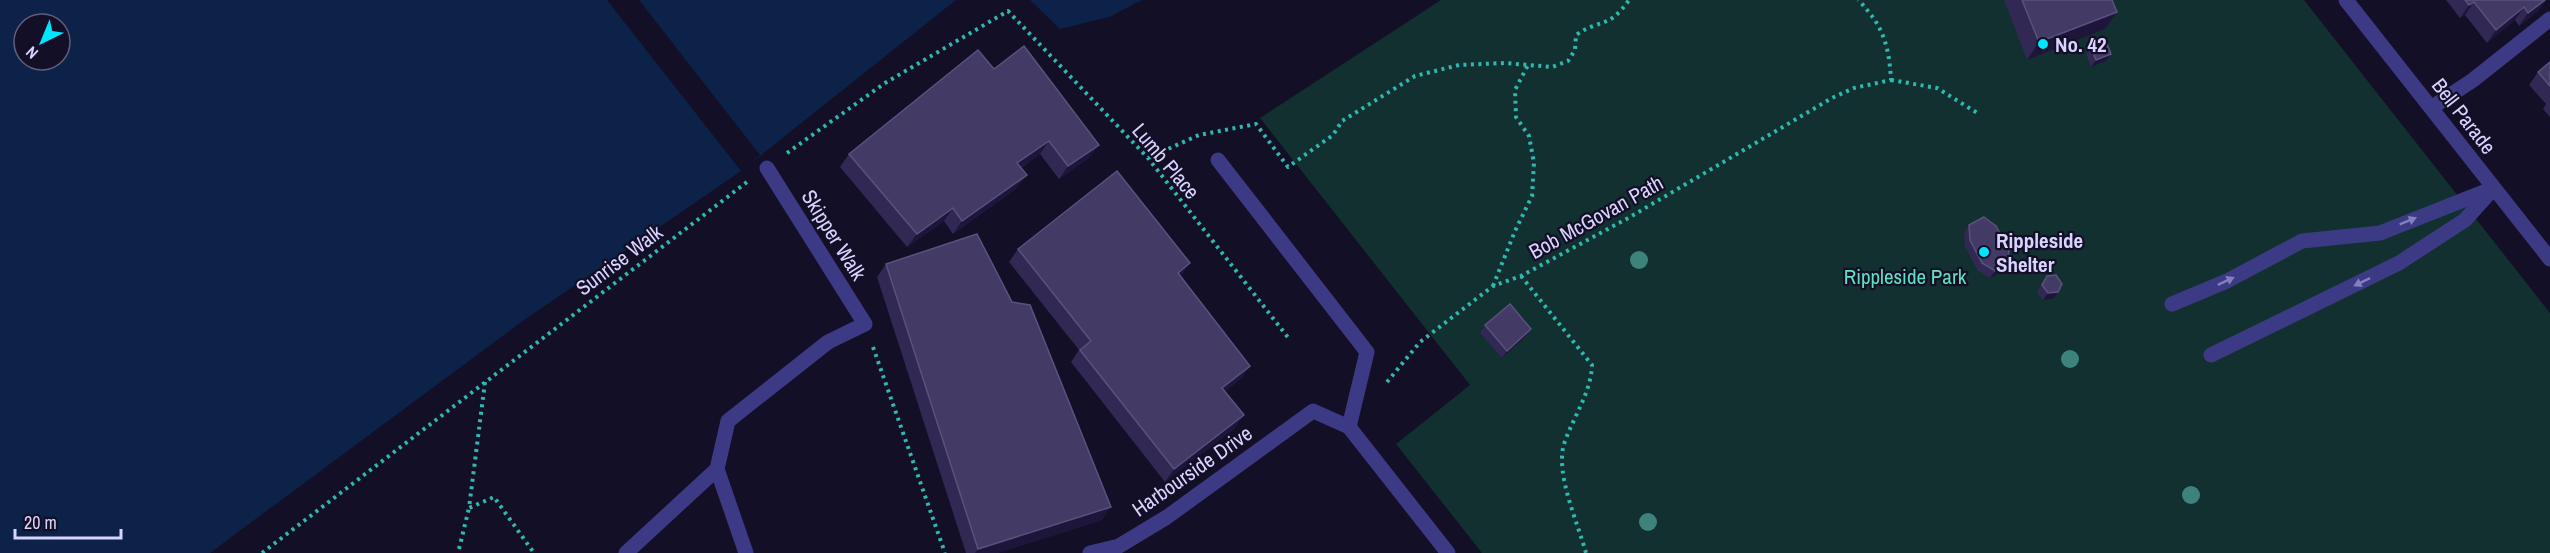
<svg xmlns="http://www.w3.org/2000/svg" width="2550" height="553" viewBox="0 0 2550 553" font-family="'Archivo Narrow',sans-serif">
<rect width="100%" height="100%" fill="#130f26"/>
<!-- green -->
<path fill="#12302f" d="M1441,0H2304L2550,313V553H1482L1396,444L1470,385L1260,118Z"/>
<!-- water -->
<path fill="#0c2248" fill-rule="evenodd" d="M0,0H956L741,171L520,323L210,553H0ZM24,24H60V60H24Z
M1030,0H1142L1109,17L1060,29Z"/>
<!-- pier -->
<path fill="#130f26" d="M607,0H639L760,155L741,171Z"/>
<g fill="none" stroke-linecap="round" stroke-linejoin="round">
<!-- path -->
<path stroke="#2fb8b0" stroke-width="4" stroke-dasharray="3 4.5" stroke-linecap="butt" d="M1891,80L1937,88L1979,114
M787,153L885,83L1008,11L1148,158L1290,340
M1148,158L1199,135L1256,124L1288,167L1333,135L1342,121L1415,76L1459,65L1504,63L1552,67L1568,61L1575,50L1576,35C1600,18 1608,30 1629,0
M1521,276L1592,365C1591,393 1573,417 1564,444C1555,474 1578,523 1586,553
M1493,286L1515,231L1532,196L1534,163L1529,136L1516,117L1515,90L1528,65
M873,347L945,553
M485,382L469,508L494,497L534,553
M1387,382L1420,342L1493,286L1521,276L1630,217L1832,98L1854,88L1891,80C1889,45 1883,25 1858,0
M459,549L469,508
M262,553L747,182"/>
<!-- minor -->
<path stroke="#3d3a85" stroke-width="15" d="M2346,0L2550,259
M2431,108L2473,80L2550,19
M1218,160L1367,352L1349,427
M2172,304L2227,281L2302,241L2380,233L2494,188
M2211,355L2399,263L2465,220L2492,190
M717,469L746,553
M626,553L717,469L728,421L828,342L865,324L767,168
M1090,553L1119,546L1167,517L1313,411L1349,427L1448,553"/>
</g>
<!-- trees -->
<g fill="#3d827b">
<circle cx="1639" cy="260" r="9"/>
<circle cx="2070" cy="359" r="9"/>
<circle cx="2191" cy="495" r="9"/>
<circle cx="1648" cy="522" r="9"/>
</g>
<!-- wall -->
<path fill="#312854" d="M2004,0H2112L2117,12L2105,29L2027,60Z
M2446,0H2546L2538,11L2519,26L2515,20L2487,43L2465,15L2460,18Z
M2091,47L2111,54L2106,61L2091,67L2086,54Z
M2550,62V117L2543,109L2546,104L2529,85L2538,72Z
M994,69L1089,158L1059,179L1040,154L1021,168L1017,188L953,234L944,221L907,247L840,167L849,154Z
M1969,225L2003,271L1990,278L1978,271L1965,247L1964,232Z
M1018,249L1181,277L1250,366L1241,379L1225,391L1235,428L1165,482L1071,362L1079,350L1009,262Z
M886,264L1102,520L997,553H966L877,277Z
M2047,276L2053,299L2043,300L2037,292L2042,283Z
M1485,325L1526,336L1502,358L1480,333Z"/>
<!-- shaded-wall -->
<path fill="#1d163a" d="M2545,0H2546L2538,11L2519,26L2528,13Z
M2474,2L2465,15L2460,18L2469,5Z
M2524,7L2515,20L2487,43L2496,30Z
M2117,12L2105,29L2027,60L2039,42Z
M2111,54L2106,61L2091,67L2096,60Z
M1049,141L1040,154L1008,176L1017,163Z
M1099,145L1089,158L1059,179L1068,166Z
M1027,175L1017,188L953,234L962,221Z
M953,208L944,221L907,247L917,234Z
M1190,263L1181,276L1178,273Z
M2008,264L2003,271L1990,278L1995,271Z
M2058,292L2053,299L2043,300L2048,293Z
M1531,329L1526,336L1502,358L1507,351Z
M1250,366L1241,379L1213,401L1222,388Z
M1244,415L1235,428L1165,482L1174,469Z
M1111,507L1102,520L997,553H975L978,549Z"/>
<!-- building -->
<path fill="#433a66" stroke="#5a527e" stroke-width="1.5" d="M2022,0H2112L2117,12L2039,42Z
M2465,0H2545L2528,13L2524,7L2496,30L2474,2L2469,5Z
M2106,41L2111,54L2096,60L2091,47Z
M1024,46L1099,145L1068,166L1049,141L1017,163L1027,175L962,221L953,208L917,234L849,154L978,50L994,69Z
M2550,62V86L2538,72Z
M1117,171L1190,263L1178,273L1250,366L1222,388L1244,415L1174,469L1080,350L1091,341L1018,249Z
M1984,217L1996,226L2009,249L2008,264L1995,271L1982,263L1970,240L1969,225Z
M977,234L1012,302L1030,305L1111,507L978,549L886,264Z
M2056,275L2062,284L2058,292L2048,293L2042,285L2047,276Z
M1510,304L1531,329L1507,351L1485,325Z"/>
<!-- one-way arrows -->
<defs><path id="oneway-solid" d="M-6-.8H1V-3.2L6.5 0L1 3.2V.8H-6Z" transform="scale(1.5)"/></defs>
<g fill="#837fbc">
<use href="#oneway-solid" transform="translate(2408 221) rotate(-22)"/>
<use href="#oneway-solid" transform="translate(2226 281) rotate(-25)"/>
<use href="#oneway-solid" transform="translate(2362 282) rotate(154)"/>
</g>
<!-- markers -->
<g fill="#00e5ff" stroke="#130f26" stroke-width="2">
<circle cx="2043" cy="44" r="6"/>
<circle cx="1984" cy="252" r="6"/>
</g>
<g text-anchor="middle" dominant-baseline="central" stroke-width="4.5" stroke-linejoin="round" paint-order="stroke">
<!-- poi labels -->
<g font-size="21" font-weight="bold" fill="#d9d4ff" stroke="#130f26" text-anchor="start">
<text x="2055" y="44">No. 42</text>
<text x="1996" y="240">Rippleside<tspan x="1996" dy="24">Shelter</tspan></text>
</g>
<!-- street labels -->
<g font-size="21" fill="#d9d4ff" stroke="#130f26">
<text transform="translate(2464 116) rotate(52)">Bell Parade</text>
<text transform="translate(1166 161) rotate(50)">Lumb Place</text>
<text transform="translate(1596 217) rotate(-29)">Bob McGovan Path</text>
<text transform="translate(834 235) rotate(58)">Skipper Walk</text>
<text transform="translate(619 260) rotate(-37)">Sunrise Walk</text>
<text transform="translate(1192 471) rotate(-35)">Harbourside Drive</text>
</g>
<!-- park labels -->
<g font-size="21" fill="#5fe0c0" stroke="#130f26">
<text x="1905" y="276">Rippleside Park</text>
</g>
</g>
<!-- north arrow -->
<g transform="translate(42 42) rotate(223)"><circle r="28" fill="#130f26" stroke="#625e7d" stroke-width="1.5"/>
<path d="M0-4.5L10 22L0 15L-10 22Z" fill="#00e5ff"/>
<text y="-9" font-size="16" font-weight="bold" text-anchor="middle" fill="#d9d4ff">N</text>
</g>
<!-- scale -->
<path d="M15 529v9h106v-9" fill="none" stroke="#d9d4ff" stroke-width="3"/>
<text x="24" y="529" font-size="18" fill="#d9d4ff" stroke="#130f26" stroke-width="4.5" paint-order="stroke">20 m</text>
</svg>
